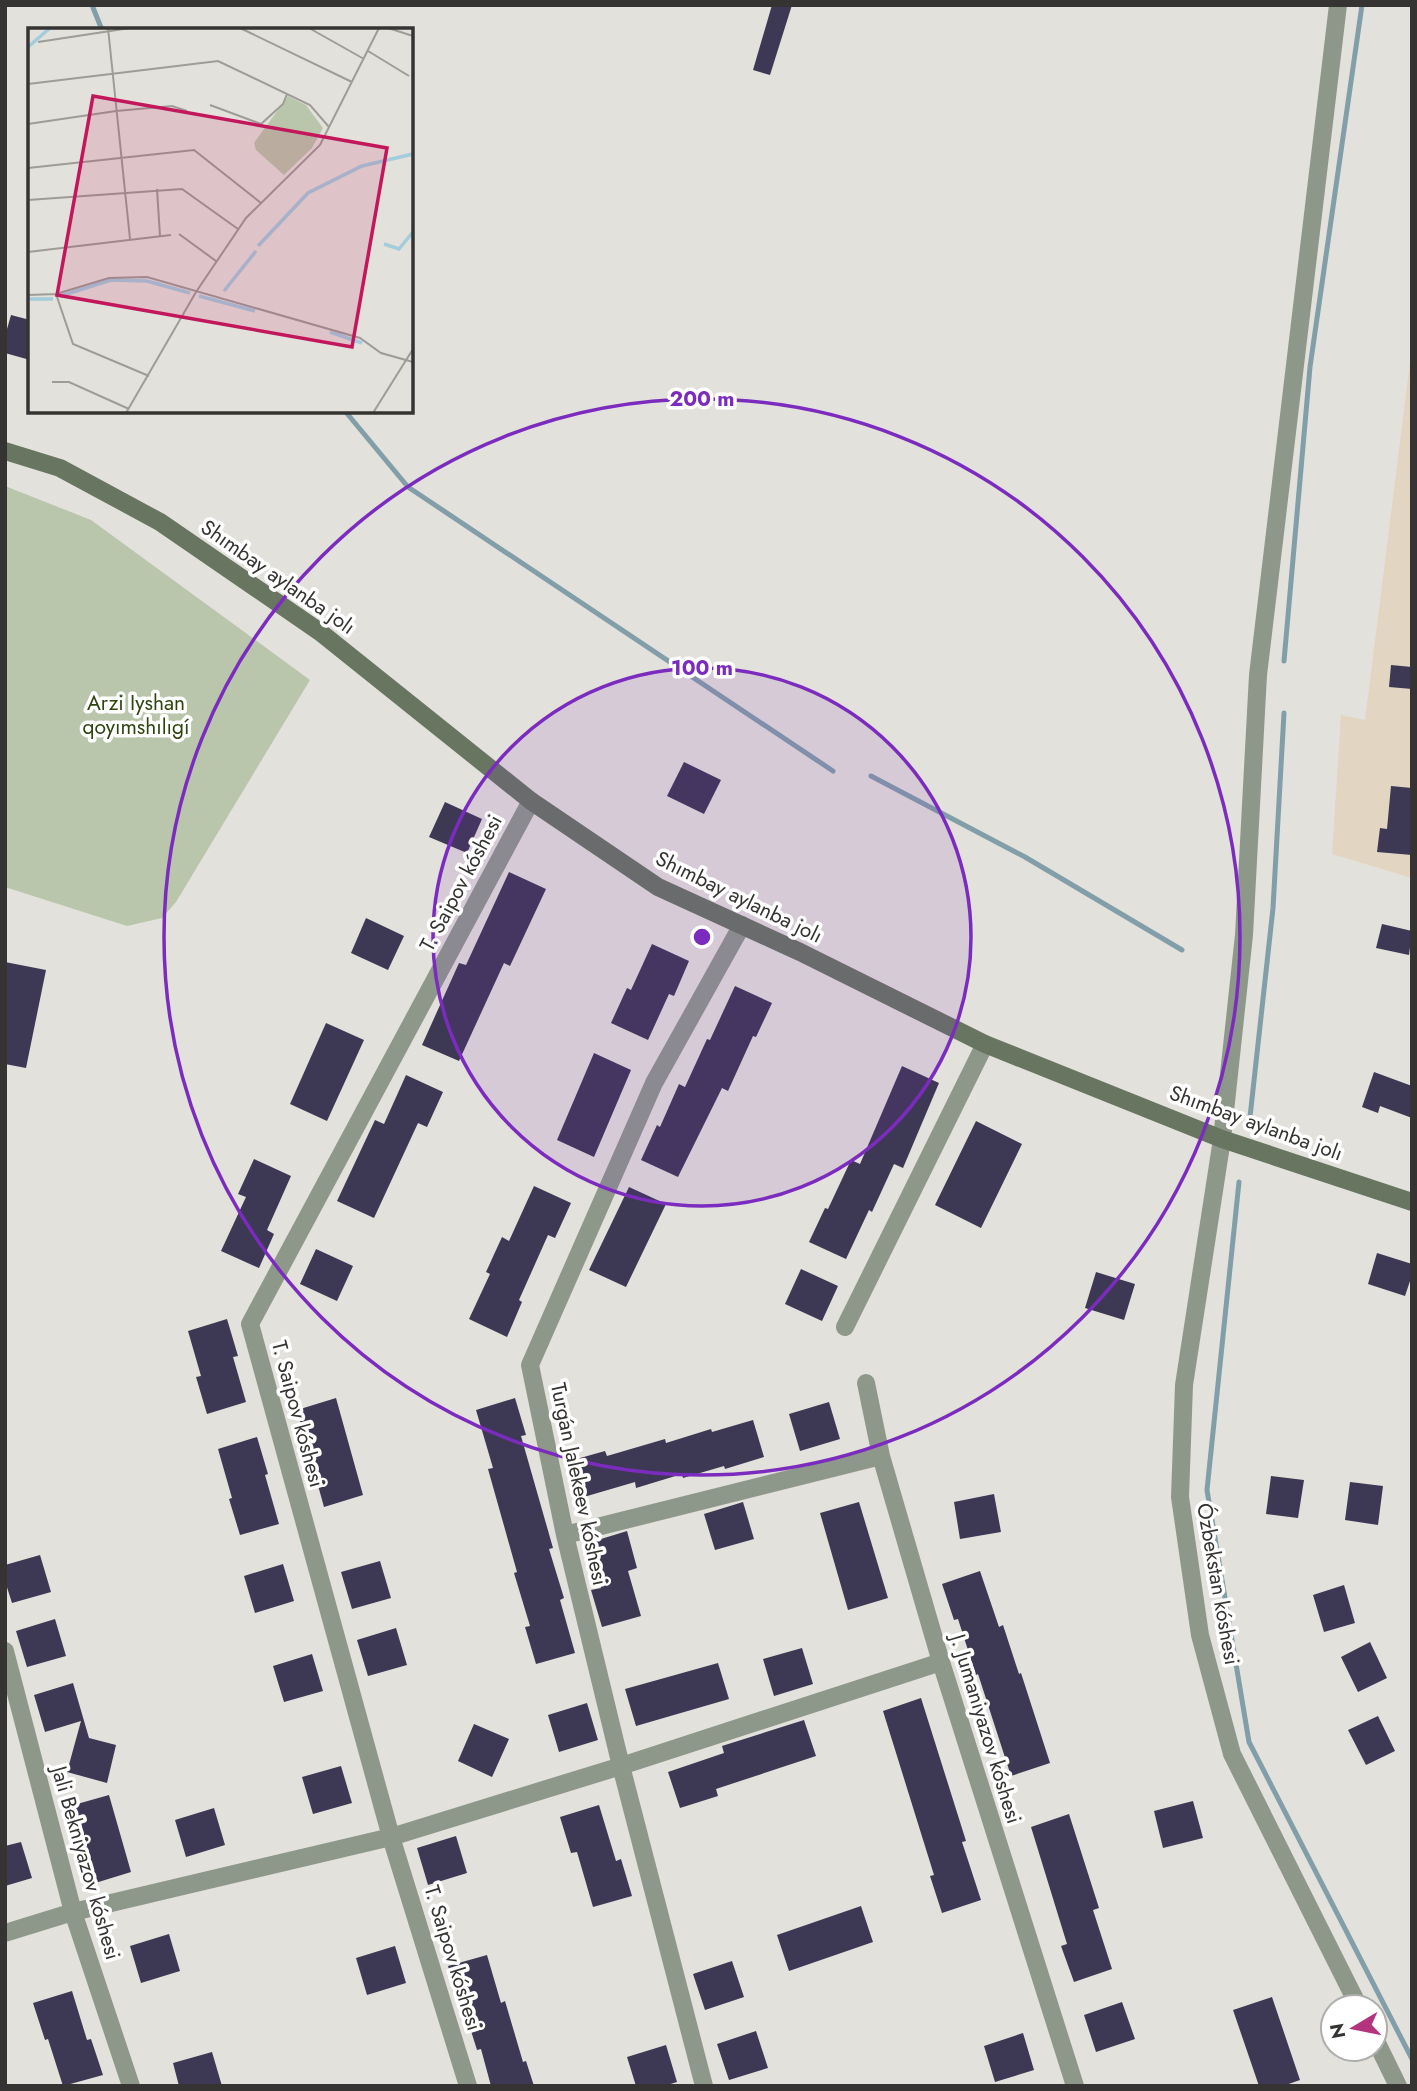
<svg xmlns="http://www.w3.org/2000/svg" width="1417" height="2091" viewBox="0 0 1417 2091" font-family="Jost,sans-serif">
<rect width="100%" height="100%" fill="#e3e1db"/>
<!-- industrial -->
<path fill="#e2d6c2" d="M1412,346V878L1332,854L1341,715L1365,720Z"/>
<!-- green -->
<path fill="#bac6ac" d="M5,486L91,520L310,680L176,902L162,918L127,926L5,887Z"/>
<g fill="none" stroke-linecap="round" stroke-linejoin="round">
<!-- stream -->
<path stroke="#829ea9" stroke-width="5" d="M92,5L102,30
M345,411L408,487L833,771
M1284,661L1310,367L1362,5
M871,776L1025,857L1182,950
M1250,1117L1273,908L1284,713
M1239,1182L1207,1490L1249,1742L1412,2059"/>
</g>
<!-- building -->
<path fill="#3d3854" d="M772,5H792L770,75L753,70Z
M11,315L30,320V360L5,353V336Z
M1391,665L1412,667V689L1389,687Z
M684,762L721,780L704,814L667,796Z
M1391,786L1412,788V855L1377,852L1380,828L1387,829Z
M445,802L482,819L467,853L429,837Z
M509,872L546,889L510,966L504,963L459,1061L422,1045L459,963L466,965Z
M366,918L404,936L388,970L351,953Z
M1382,924L1412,931L1409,955L1376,948Z
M652,944L689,961L674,996L669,994L648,1040L611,1023L627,988L631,990Z
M5,962L46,970L26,1068L5,1064Z
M735,986L772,1003L756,1037L753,1036L728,1091L722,1088L678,1177L641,1160L657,1125L660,1127L679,1084L685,1087L707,1039L710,1040Z
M326,1023L364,1040L327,1121L290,1104Z
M594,1053L631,1070L594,1157L557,1140Z
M902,1066L939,1083L903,1168L894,1164L872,1212L869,1210L846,1259L809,1242L825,1208L828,1209L851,1160L860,1164Z
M1374,1072L1412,1086V1118L1380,1106L1378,1113L1362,1107Z
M406,1075L443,1092L427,1127L418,1123L374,1218L337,1201L375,1120L384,1124Z
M976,1121L1022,1144L981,1228L935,1205Z
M254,1159L291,1176L267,1230L274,1234L259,1268L221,1251L246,1197L238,1194Z
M534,1186L571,1203L555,1238L548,1235L519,1300L522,1302L507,1337L469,1319L490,1274L486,1272L502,1237L509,1241Z
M629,1187L666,1204L626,1287L589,1270Z
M316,1249L353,1266L337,1301L300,1284Z
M1377,1253L1412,1264V1275L1405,1296L1368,1284Z
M801,1269L838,1286L822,1321L785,1304Z
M1096,1272L1135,1284L1124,1320L1085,1308Z
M227,1319L238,1356L233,1357L246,1402L207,1414L196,1377L201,1376L188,1331Z
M336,1398L363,1495L324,1507L297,1410Z
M515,1398L526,1435L521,1436L553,1548L549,1549L564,1598L560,1600L575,1653L536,1664L525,1627L530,1626L514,1573L517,1572L488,1469L493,1468L476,1410Z
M829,1402L840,1439L800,1451L789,1414Z
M753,1420L764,1457L725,1469L724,1466L683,1478L682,1474L636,1488L635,1482L577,1499L566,1462L605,1451L607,1456L665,1439L666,1443L711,1429L712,1432Z
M257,1437L268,1474L265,1475L279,1524L240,1535L229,1499L232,1498L218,1449Z
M1271,1476L1304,1480L1298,1518L1266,1514Z
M1350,1482L1383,1486L1378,1525L1345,1520Z
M994,1494L1001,1532L960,1539L954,1502Z
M743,1502L754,1539L715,1550L704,1514Z
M859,1502L888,1598L848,1610L820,1513Z
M627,1531L637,1568L628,1571L641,1616L602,1627L591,1590L601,1588L588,1543Z
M40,1555L51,1592L12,1603L5,1581V1565Z
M380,1561L391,1598L352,1609L341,1572Z
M283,1564L294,1601L255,1613L244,1576Z
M980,1571L999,1627L1003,1625L1019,1674L1021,1673L1050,1763L1011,1776L978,1674L976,1675L958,1619L954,1620L942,1584Z
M1344,1585L1355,1623L1324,1632L1313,1595Z
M55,1619L66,1656L27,1667L16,1631Z
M396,1628L407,1665L368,1676L357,1640Z
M1370,1642L1387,1678L1358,1692L1341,1657Z
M802,1648L813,1684L774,1696L763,1659Z
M312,1654L323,1691L284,1702L273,1666Z
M718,1663L729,1699L636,1726L625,1689Z
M73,1683L89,1738L116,1745L107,1783L67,1772L81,1721L45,1732L34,1695Z
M921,1698L966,1841L962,1842L981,1900L942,1913L930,1876L934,1875L883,1711Z
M587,1703L598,1740L559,1752L548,1715Z
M1378,1716L1395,1751L1366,1765L1348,1730Z
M804,1720L816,1756L716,1789L718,1796L680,1808L668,1772L724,1753L722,1746Z
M474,1724L509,1739L492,1777L458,1761Z
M341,1766L352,1803L313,1814L302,1777Z
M109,1795L131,1872L92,1884L70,1806Z
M1193,1801L1203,1838L1163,1848L1154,1811Z
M599,1805L616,1861L621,1859L632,1896L593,1907L577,1852L571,1853L560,1817Z
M214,1808L225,1845L186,1857L175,1820Z
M1069,1814L1099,1908L1093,1910L1112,1969L1074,1982L1061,1946L1067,1944L1031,1827Z
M456,1836L467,1873L428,1885L417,1848Z
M21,1842L32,1878L5,1886V1846Z
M861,1906L873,1942L789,1971L777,1935Z
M169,1934L180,1971L141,1983L130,1946Z
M395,1946L406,1983L367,1995L356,1958Z
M487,1955L501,2003L505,2001L523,2062L526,2061L534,2086H491L481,2049L477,2050L462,2002L459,2003L448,1966Z
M732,1961L744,1997L705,2010L693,1974Z
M72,1991L87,2040L91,2039L103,2075L63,2086L48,2039L45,2040L33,2003Z
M1272,1997L1300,2080L1283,2086H1259L1233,2010Z
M1122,2002L1135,2039L1096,2052L1084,2015Z
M756,2031L768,2068L729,2080L717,2044Z
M1023,2033L1034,2070L995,2082L984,2046Z
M666,2045L677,2082L664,2086H636L627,2057Z
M212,2052L222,2086H179L173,2063Z"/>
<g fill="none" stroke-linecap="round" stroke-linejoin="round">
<!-- minor -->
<path stroke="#8e988a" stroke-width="18" d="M1222,1139L1244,935L1258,675L1338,5
M845,1327L985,1044
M866,1383L881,1456L941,1662L1075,2086
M565,1535L881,1456
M5,1651L73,1912L131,2086
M5,1933L73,1912L391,1837L621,1766L941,1662
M468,2086L391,1837L250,1324L531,801
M704,2086L621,1766L565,1535L530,1365L654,1083L742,925"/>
<!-- tertiary -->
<path stroke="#8e988a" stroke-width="18" d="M1222,1139L1184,1385L1180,1497L1200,1635L1232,1754L1359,2007
M1375,2039L1398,2086"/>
<!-- secondary -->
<path stroke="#677561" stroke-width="18" d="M5,451L60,468L160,522L320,632L531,801L658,887L800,952L985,1044L1222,1139L1412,1202"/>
</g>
<!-- distance rings -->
<circle cx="702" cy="937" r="269" fill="#7b2cbf" fill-opacity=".12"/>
<g fill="none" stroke="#7b2cbf" stroke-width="3.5">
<circle cx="702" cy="937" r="269"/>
<circle cx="702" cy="937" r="538"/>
</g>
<g text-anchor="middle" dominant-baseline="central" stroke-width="7" stroke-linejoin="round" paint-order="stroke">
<!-- street labels -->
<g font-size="21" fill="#353432" stroke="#fff">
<text transform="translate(278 577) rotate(35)">Shımbay aylanba jolı</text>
<text transform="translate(461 883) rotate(-62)">T. Saipov kóshesi</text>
<text transform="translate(739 897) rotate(26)">Shımbay aylanba jolı</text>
<text transform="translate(1256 1123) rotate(20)">Shımbay aylanba jolı</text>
<text transform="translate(298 1414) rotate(75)">T. Saipov kóshesi</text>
<text transform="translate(579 1484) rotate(78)">Turǵan Jalekeev kóshesi</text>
<text transform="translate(1218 1584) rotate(80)">Ózbekstan kóshesi</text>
<text transform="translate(986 1729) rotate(73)">J. Jumaniyazov kóshesi</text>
<text transform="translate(86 1863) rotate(74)">Jali Bekniyazov kóshesi</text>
<text transform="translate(453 1958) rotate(73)">T. Saipov kóshesi</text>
</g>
<!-- park labels -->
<g font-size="21" fill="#2f430f" stroke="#fff">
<text x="136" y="703">Arzi Iyshan<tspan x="136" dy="24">qoyımshılıǵı</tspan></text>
</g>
</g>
<!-- overview -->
<g transform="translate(28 28)">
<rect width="385" height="385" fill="#e3e1db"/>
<path d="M260,68L278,77L295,100L284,120L256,147L228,122L226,115Z" fill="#bac6ac"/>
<path fill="none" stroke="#a3ccdc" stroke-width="3.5" d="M0,19L22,0M356,216L371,221L385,204M230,218L280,165L334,138L385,126M196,263L228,223M32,268L83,252L119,253L162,265M171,268L227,283M0,271H25M302,304L334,315"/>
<path fill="none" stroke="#9d9c97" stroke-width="2" d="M80,0L102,211M212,0L324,54M281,0L336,31M360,0L385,8M10,14L102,0M340,23L381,48M0,56L190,33L282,77L301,99M182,77L233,96L255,76L259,66M0,96L88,83L144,78L159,83M0,140L166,122L233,175M129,161L132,208M0,172L154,161L210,201M151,206L188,233M0,224L143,207M28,266L45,316L121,348M0,267L28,266L81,250L119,249L332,310L353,325L385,334M24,354H41L101,381M98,385L168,264L218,190L292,117L351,0M345,385L385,321"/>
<path fill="#c2185b" fill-opacity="0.15" stroke="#c2185b" stroke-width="3.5" d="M65,68L359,120L324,319L29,267Z"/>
<rect width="385" height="385" fill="none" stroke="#353432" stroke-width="3.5"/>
</g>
<circle cx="702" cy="937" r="10" fill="#7b2cbf" stroke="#fff" stroke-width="3.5"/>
<g font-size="21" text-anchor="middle" font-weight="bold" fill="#7b2cbf" stroke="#fff" stroke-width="7" stroke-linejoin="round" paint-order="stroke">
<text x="702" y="406">200 m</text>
<text x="702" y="675">100 m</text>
</g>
<!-- border -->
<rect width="1417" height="2091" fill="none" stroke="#353432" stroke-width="14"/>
<!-- north arrow -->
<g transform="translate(1354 2028) rotate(260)"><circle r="33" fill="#ffffff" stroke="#aeaead" stroke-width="2"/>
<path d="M0-5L12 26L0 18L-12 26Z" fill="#b4337d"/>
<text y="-10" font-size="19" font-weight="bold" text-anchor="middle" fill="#353432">N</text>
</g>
</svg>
